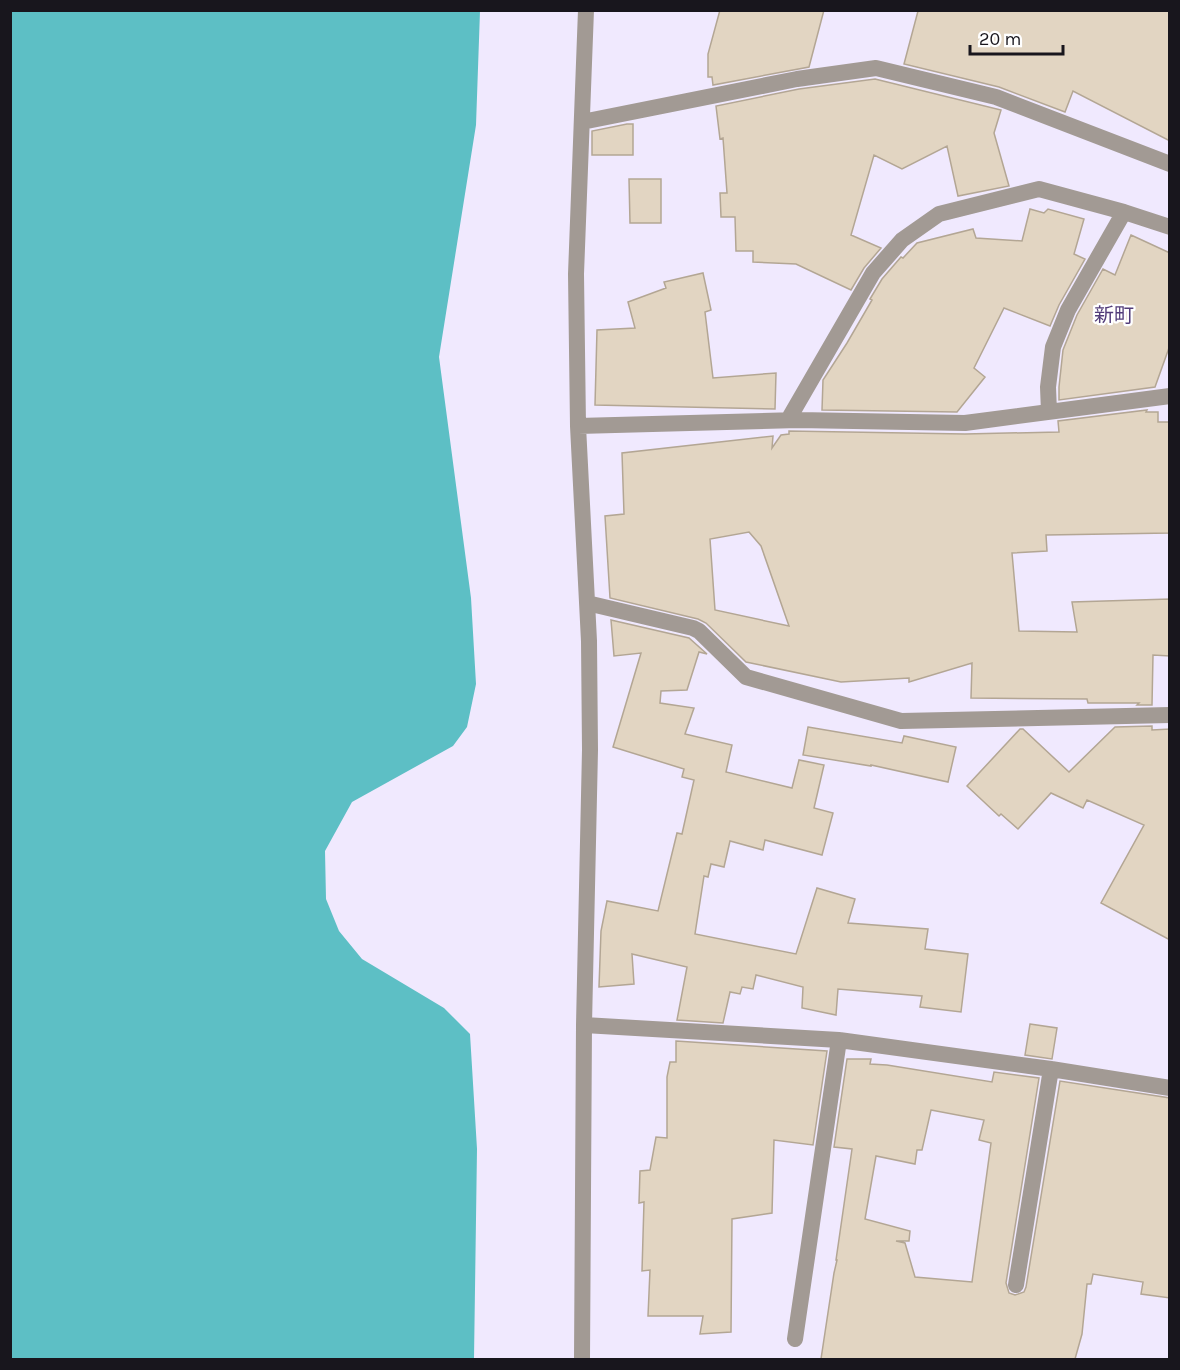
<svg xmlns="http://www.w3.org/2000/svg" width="1180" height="1370" viewBox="0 0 1180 1370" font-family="Karla,'Noto Sans JP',sans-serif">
<rect width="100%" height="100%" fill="#f0e9fe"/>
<!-- water -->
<path fill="#5dbfc5" d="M10,11H480L476,125L439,357L471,598L476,684L467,727L453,746L352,802L325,851L326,899L339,931L362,959L444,1008L470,1034L477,1149L474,1359H11Z"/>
<!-- building -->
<path fill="#e2d5c2" stroke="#b3a694" stroke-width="1.5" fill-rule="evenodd" d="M720,10H824L809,67L713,85L712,77H708V54Z
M1170,10V141L1073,91L1065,112L999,87L904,64L918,11Z
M875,79L1001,110L994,133L1009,186L958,196L947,146L902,169L874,155L851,235L881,248L864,268L851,290L796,264L753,262V251H736L735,217H721L720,193H727L723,138L720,139L716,106L799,89Z
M627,124H633V155H592V131Z
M629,179H661V223H630Z
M1030,209L1044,213L1048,209L1084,219L1074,254L1085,259L1059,305L1050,326L1004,308L974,368L985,377L957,412L822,410L823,380L847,343L872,300L870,299L882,279L901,257L903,258L917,243L973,229L976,238L1022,241Z
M1131,235L1170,253V345L1155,387L1059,400V387L1063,350L1077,315L1103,269L1115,275Z
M703,273L711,310L705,312L713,378L776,373L775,409L595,405L597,330L635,328L628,302L666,288L664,282Z
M1147,410L1146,412H1158V422H1170V533L1046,535L1047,551L1012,553L1019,631L1077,632L1072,602L1170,599V656L1153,655L1152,705H1137L1139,703H1088L1087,699L971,698L972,663L909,682V678L841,682L746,662L706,623L698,619L610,598L605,516L624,514L622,453L773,436L772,448L781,435L789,434V431L965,434L1059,432L1058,421ZM749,532L761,546L789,626L715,610L710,539Z
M611,620L689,638L707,654L699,652L687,690L661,691L660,703L694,708L685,734L732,745L726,772L792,788L799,760L824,765L814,808L833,813L822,855L765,840L763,850L730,841L724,867L711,864L708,877L704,876L695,934L796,954L817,888L855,899L848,923L928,929L925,949L968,954L961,1012L920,1007L922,996L838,989L836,1015L802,1008L803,987L756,975L753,989L742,987L740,994L730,992L723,1023L677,1020L687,967L632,954L634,984L599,987L601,931L607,901L658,911L677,833L682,834L694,780L682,777L684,769L613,747L641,653L614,656Z
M1152,726V730L1170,729V940L1101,903L1144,825L1087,800L1083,808L1051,793L1018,829L1001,814L999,816L967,786L1020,729H1023L1069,772L1115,727Z
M808,727L902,743L904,736L956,747L948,782L871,765V766L803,755Z
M1030,1024L1057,1028L1052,1059L1025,1055Z
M676,1041L827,1051L813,1145L774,1140L772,1213L732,1219L731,1332L700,1334L703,1316H648L650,1270L642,1271L644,1202L639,1203L640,1171L650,1170L656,1137L667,1138V1077L670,1062H676Z
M847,1059H871L870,1064L887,1065L992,1082L994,1072L1039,1078L1006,1283L1009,1293L1015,1295L1024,1292L1026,1287L1060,1081L1170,1098V1298L1141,1294L1143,1282L1093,1274L1091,1284H1087L1082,1334L1075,1359H821L834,1273L837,1260H836L852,1149L834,1147ZM931,1110L984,1120L979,1140L991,1143L972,1282L915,1277L905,1243L896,1241H909L910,1231L865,1219L876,1156L915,1164L917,1150H922Z"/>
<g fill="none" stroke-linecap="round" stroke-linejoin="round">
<!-- minor -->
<path stroke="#a29a94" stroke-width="16" d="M582,122L797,79L876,68L996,97L1170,164
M1049,412L1048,387L1053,347L1068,310L1124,212
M788,420L873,273L902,240L939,214L1039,189L1124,212L1170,227
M578,426L798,420L965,423L1170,396
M587,603L693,628L699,631L746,677L901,721L1170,715
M584,1025L839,1040L1051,1069L1170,1088
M1016,1285L1051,1069
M795,1339L839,1040
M582,1360L584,1025L590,750L589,641L578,426L576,274L586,10"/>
</g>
<g text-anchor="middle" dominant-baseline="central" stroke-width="4.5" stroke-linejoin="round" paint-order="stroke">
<!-- neighbourhood labels -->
<g font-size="20" fill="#523c79" stroke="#fff">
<text x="1114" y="315">新町</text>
</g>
</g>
<!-- border -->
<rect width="1180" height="1370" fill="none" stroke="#18161d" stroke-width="24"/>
<!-- scale -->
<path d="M970 45v9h93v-9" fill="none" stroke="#18161d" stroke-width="3"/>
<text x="979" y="45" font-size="18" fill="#18161d" stroke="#ffffff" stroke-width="4.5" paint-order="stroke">20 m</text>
</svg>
